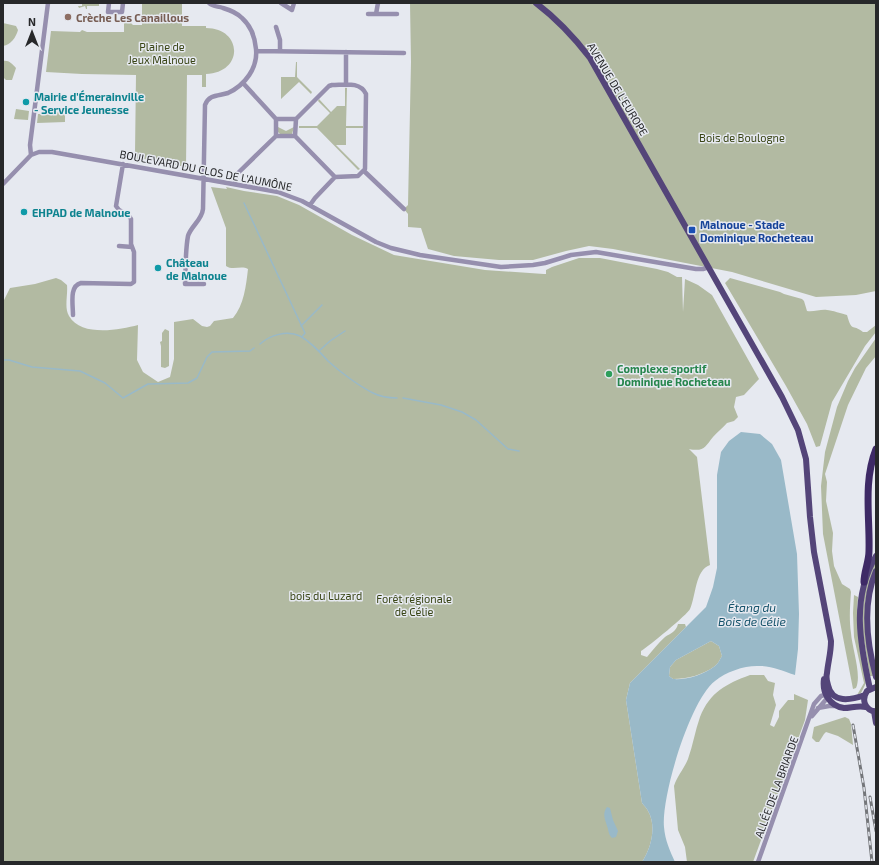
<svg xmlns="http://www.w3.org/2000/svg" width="879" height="865" viewBox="0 0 879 865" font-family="'Exo 2',sans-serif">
<rect width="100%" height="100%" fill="#e6e9f0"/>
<!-- green -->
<path fill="#b2baa2" d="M82,3H99V6H87V9H86L85,6L79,8L78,6H82Z
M142,3H182V26H206V28C243,28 244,73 206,74V87H202V75H187L186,167L144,159L139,163L136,161L134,156L135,153L136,75L82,74L46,72L51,31L80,32L82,30L87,32H124V20H128L133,25H142Z
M410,3H876V291L856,295L816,297L732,272L613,249L589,246L566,251L533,260H499L454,256L428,249L421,228L408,227V214L404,209L408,205L411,62Z
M3,23L16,26L18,30C16,37 11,45 3,46Z
M3,61C9,60 12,64 16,68L12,80H6L3,77Z
M296,62H297V77L312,92L311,94L299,82L281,99V77H295Z
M345,88H347L346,126H363V128H346V145H336L360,169L358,170L317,128H299V126H317L330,113L318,101L319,99L331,112L337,106H345Z
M16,109L29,111L28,120L14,119Z
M65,112V122L37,123L38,114H44V113Z
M278,127L286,131L294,127L292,134H280L278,132Z
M211,187L227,189L226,187L244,191L277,196L299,205L352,235L394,255L485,270L544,274H546V270L552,267L579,258H600L657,269L668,272L677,277H682L683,312L685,279L698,285L712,295L759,379L744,395L736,397L734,407L738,417L734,421L727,423C723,428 717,432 713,437C705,447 704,452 689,449L697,457L710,565C695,570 696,596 690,609C688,614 648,647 641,651V655L647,657C653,650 658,643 665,637C671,633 676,632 678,624H685L686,627L630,683L626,700L642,803C644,806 647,808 648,811C657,826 651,849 642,862H3V302L10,288L35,284L56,278L61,280L67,285C68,295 64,308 69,316C81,337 119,330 138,325L137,360L143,372L158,382L170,377L174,359V322L193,319L202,326L207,327L210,326L214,321L233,318C244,305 246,286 248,269C241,265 233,271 226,266V228Z
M730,278L780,292L784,294L802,299L804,301L807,311C814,312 821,309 827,310C831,310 843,314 847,315C852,333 852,323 863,332H867L876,325V332L865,346L832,402L820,446L816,447L807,424L786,386L725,283Z
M165,329L169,331V366L165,368L161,367V346L160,342L162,341V333Z
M876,338V356L866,368L848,405L825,474L827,482L826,501L833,533L832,551L834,566L842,584L850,589L851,592C850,606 849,619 851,633C852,648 862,675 856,688L853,689L823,534L821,486L825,452L837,407L848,381L855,368Z
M876,559C876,572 868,584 866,598C862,619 870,654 873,676H870L862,629L864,590Z
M854,595L858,597L857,608L858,634L866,683L861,693L857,695L864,683L854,637L853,613Z
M711,641L719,646L722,656C720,659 718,664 715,666C703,675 687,679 673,679L669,676L670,667L676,660Z
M750,675H764L768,681L775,683L773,695L776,705L770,725L774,727L779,717V711L788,700H794V694L808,700L805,720L753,862H687L685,847L678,830L674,786C677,776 684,769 688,759C693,745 695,731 700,717C710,692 726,684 750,675Z
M845,717L849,719L851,724L853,745L838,736L826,732L824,734L819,742H816L812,738L814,727Z"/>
<!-- water -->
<path fill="#99b9c8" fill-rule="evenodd" d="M741,432L760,434L772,444L781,460L797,554L799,614L798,649L795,675C783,671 770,665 757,666C743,666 726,672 715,681C690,700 661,797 664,827C665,840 670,851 675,862H642C651,849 657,826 648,811C647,808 644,806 642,803L626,700L630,683L706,607L713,587L717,568V475L721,452L729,441ZM711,641L719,646L722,656C720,659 718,664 715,666C703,675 687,680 673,679L669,676L670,667L676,660Z
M607,807L610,808L613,820L618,831L616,837L612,838C608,834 609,831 607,826C605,819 602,814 607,807Z"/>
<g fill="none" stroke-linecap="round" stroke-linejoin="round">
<!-- stream -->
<path stroke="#99b9c8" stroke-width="1.5" d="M244,203L305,333L302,337
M301,326L322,305
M260,344C270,335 287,330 300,336C311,342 320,352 328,361C340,372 359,386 373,393C381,397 389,398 397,398
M319,351L330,341L345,331
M3,360H9L32,367L80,371L105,383L123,398L148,384L188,383L197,378L207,357L212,352L250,351L254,348
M403,398L441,405L462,412L476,420L508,449L519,451"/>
<!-- minor -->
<path stroke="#968fae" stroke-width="4.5" d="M109,3L108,12H122L123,3
M281,3L292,10L294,3
M368,14H397
M376,14L378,3
M276,27L280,40V51
M256,51L404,53
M243,83L276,119
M346,85V52
M276,119H296L295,136H276Z
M296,119L329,86L332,85C344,85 360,81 366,94L365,169L358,176L335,177L315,198L310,205
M295,136L335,177
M31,155L30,145L48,3
M364,171L404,209
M3,184L31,155L39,152H52L278,192L302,201L376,242L391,248L420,255L501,267L533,265L545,263L571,255L596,252L696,269H703L709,267
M235,184L237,174L276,136
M119,246L132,247
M204,284H185C186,268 185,252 188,236C191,226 202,220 203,209L205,105C209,94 219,96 228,93C245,85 258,68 256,49C255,37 251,26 242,18C237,13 230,10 223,8C218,6 213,7 209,3
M73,315C73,304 69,286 81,283L131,284L134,282V252L131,244V219L129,216L119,210L116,206L123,164
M818,708L829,706H836
M812,716L829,696
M758,862L814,704L821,696L828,694"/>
<!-- major -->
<path stroke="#544579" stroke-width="6" d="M536,3C557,19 574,37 590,58L782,397L798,430L806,459L810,517L814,552L831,641C831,653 828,662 827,673C826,677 827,682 828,685C832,704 851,700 865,695
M876,571C862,604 867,644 876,677
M824,679C822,692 829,706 844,708C851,708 858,705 866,707
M876,687L867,691C861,700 865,710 876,712
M870,689C860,644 851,598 876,556
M874,711L876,723"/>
<!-- highway -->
<path stroke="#3e2a66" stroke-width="7" d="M864,582C864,571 869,562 869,551C870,517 863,482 876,449"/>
<defs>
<path id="rail" d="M853,725L864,788L872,862
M870,797L876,831"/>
</defs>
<!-- rail casing -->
<use href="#rail" stroke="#74767a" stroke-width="3"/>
<!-- rail -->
<use href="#rail" stroke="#e6e9f0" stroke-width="1.5" stroke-dasharray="4.5" stroke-linecap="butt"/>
</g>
<!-- markers -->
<circle fill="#8d6e63" stroke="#e6e9f0" stroke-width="1.5" cx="68" cy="17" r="4"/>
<g fill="#0f9aa8" stroke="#e6e9f0" stroke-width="1.5">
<circle cx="26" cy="102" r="4"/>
<circle cx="24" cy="212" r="4"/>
<circle cx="158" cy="268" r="4"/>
</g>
<rect fill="#1a4fb4" stroke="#e6e9f0" stroke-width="1.5" x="688" y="226" width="8" height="8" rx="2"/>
<circle fill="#2e9e5b" stroke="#e6e9f0" stroke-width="1.5" cx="609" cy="374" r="4"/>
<g text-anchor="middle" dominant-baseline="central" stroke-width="3" stroke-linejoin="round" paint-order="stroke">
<!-- education labels -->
<g font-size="11" font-weight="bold" fill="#785e54" stroke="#e6e9f0" text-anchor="start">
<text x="76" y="17">Crèche Les Canaillous</text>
</g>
<!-- park labels -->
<g font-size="11" fill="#384414" stroke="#e6e9f0">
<text x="162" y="46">Plaine de<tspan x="162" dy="13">Jeux Malnoue</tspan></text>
<text x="742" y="137">Bois de Boulogne</text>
<text x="326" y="595">bois du Luzard</text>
<text x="414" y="598">Forêt régionale<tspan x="414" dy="13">de Célie</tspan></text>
</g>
<!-- street labels -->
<g font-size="11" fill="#27282a" stroke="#e6e9f0">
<text transform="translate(618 89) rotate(59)">AVENUE DE L'EUROPE</text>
<text transform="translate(206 170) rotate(11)">BOULEVARD DU CLOS DE L'AUMÔNE</text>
<text transform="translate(776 787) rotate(-70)">ALLÉE DE LA BRIARDE</text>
</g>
<!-- culture labels -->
<g font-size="11" font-weight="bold" fill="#0d838f" stroke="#e6e9f0" text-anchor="start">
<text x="34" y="96">Mairie d'Émerainville<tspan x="34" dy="13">- Service Jeunesse</tspan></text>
<text x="32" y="212">EHPAD de Malnoue</text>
<text x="166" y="262">Château<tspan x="166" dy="13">de Malnoue</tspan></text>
</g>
<!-- transit labels -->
<g font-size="11" font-weight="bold" fill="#164399" stroke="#e6e9f0" text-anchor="start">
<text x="700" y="224">Malnoue - Stade<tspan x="700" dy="13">Dominique Rocheteau</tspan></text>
</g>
<!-- leisure labels -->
<g font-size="11" font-weight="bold" fill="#27864d" stroke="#e6e9f0" text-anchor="start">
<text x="617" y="368">Complexe sportif<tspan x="617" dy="13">Dominique Rocheteau</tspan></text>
</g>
<!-- water labels -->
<g font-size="12" font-style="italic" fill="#16536b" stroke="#e6e9f0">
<text x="752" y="607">Étang du<tspan x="752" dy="14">Bois de Célie</tspan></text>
</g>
</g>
<!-- border -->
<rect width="879" height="865" fill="none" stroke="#27282a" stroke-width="8"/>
<!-- north arrow -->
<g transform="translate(32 32)" stroke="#e6e9f0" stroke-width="3" paint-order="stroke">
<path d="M0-3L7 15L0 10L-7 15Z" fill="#27282a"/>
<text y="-6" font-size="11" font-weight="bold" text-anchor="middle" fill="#27282a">N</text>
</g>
</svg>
